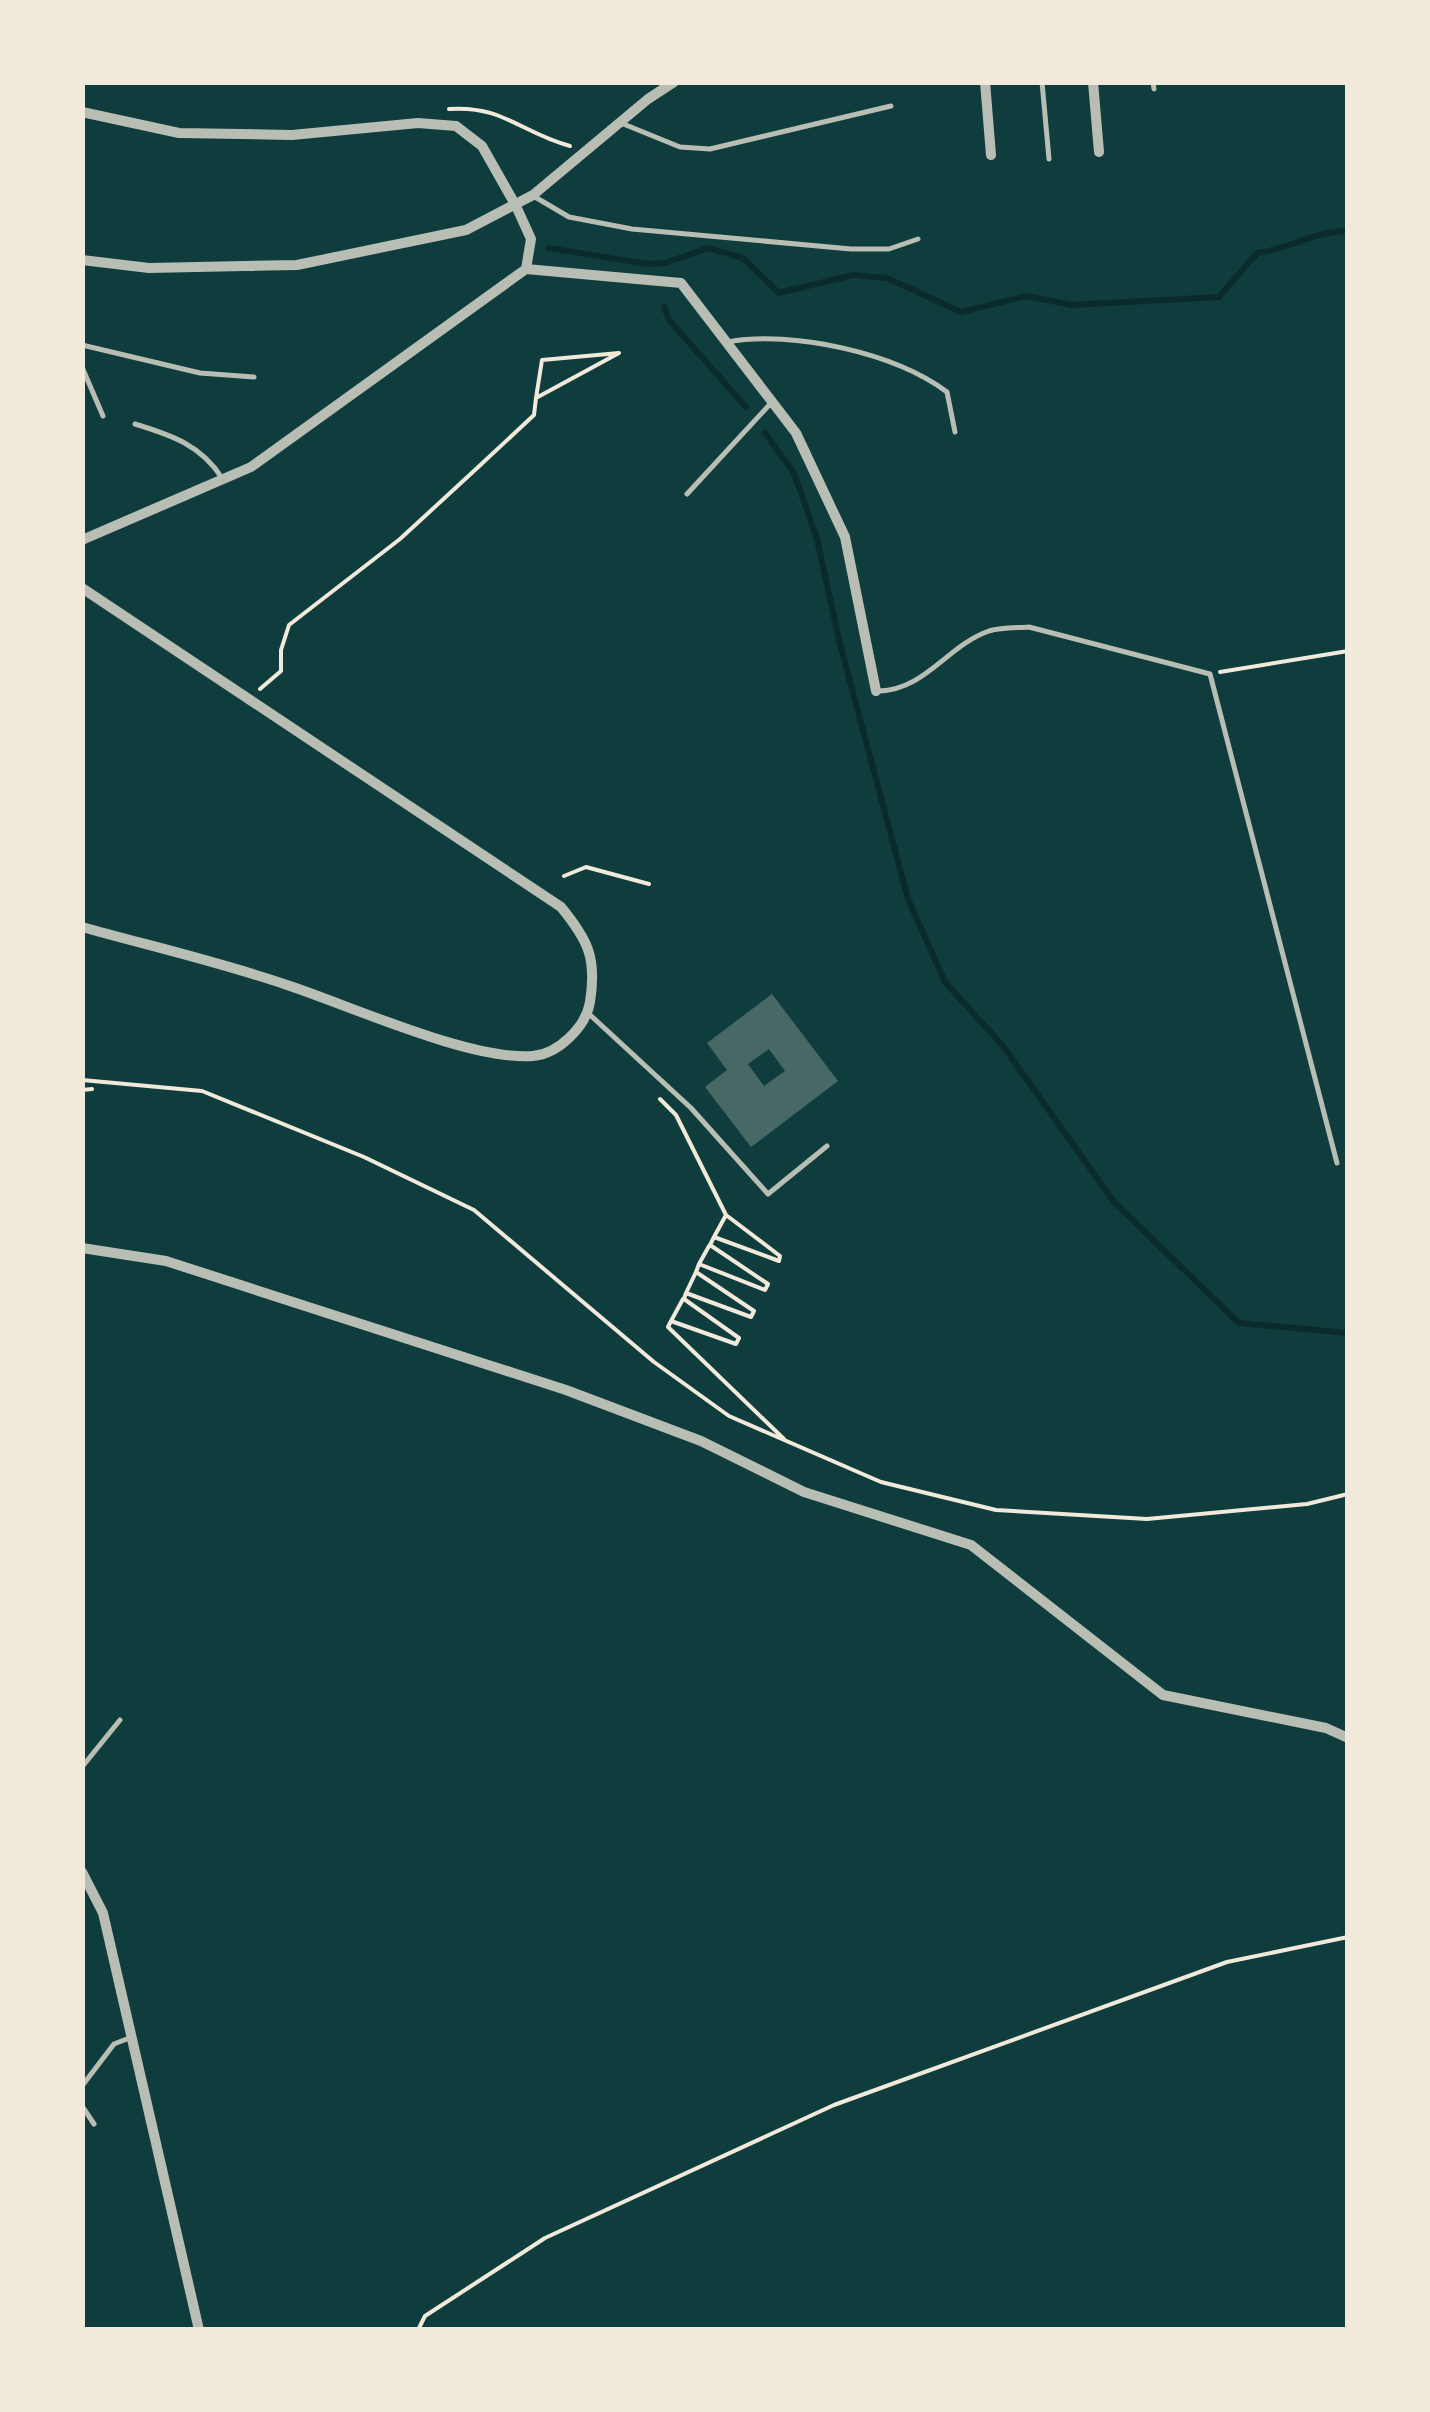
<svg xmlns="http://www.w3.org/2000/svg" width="1430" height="2412" viewBox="0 0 1430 2412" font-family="Quicksand,sans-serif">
<rect width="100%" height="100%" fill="#0f3d3e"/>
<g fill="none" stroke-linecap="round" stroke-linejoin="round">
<!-- stream -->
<path stroke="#0a2a2b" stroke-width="6" d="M549,248L647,264L665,263L708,248L743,258L779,293L853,275L887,278L961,312L1026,296L1072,305L1219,297L1257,253C1289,249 1315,231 1348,231
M664,307L669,320L746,407
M765,433L794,473L817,539L840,644L908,899L945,982L1003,1046L1114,1202L1239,1323L1348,1333"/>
</g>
<!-- building -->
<path fill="#486865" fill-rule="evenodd" d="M772,994L838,1081L751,1147L705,1087L727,1070L707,1043ZM769,1049L785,1071L764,1086L748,1064Z"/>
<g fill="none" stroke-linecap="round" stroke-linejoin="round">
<!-- path -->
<path stroke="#f1e9da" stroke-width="4" d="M449,109C503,105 521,133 570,146
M1220,672L1348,651
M260,689L281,671V650L289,625L400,539L475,470L534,415L536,398L619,353L542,360L536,398
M564,876L586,867L649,884
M82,1080L202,1091L364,1157L474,1210L654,1362L729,1416L881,1482L996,1510L1147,1519L1307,1504L1348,1494
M82,1090L92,1089
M660,1099L676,1115L726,1215L780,1256L779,1261L714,1237L710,1245L768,1284L765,1290L699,1264L696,1272L754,1311L751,1317L686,1293L684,1299L739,1338L736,1344L671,1321L668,1327L784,1439
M714,1237L726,1215
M699,1264L709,1246
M686,1293L696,1272
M671,1321L683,1299
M418,2330L425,2316L545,2238L834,2105L1227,1962L1348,1937"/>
<!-- service -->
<path stroke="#b8beb3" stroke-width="5" d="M1042,82L1049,159
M1153,82L1154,89
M621,123L680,147L710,149L891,106
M535,197L569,217L632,229L851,249H889L918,239
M728,342C792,330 895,353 947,392L955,432
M82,345L200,373L254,377
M82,367L103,416
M135,424C171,435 201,445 222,478
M687,494L772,402
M879,691C925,690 948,645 989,631C1002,627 1016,628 1029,627L1210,674L1337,1163
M588,1013L691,1108L768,1194L827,1146
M82,1767L120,1720
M82,2086L114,2044L132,2037
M82,2106L94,2124"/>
<!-- minor -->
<path stroke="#b8beb3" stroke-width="10" d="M985,82L991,155
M1093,82L1099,152
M82,112L179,133L292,135L418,123L456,126L482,146L516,206L531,239L526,269L251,467L82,540
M82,260L149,268L297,265L466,230L533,195L648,99L674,82
M526,269L681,283L796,433L845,537L876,691
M82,588L561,907C588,940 597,958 590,1002C586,1027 558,1054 533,1056C471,1061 351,1006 287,985C220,962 150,946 82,927
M82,1248L166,1261L566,1390L701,1441L804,1492L971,1545L1163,1695L1326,1728L1348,1738
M82,1872L103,1913L199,2330"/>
</g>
<!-- border -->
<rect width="1430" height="2412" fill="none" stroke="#f1e9da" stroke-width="170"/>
</svg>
